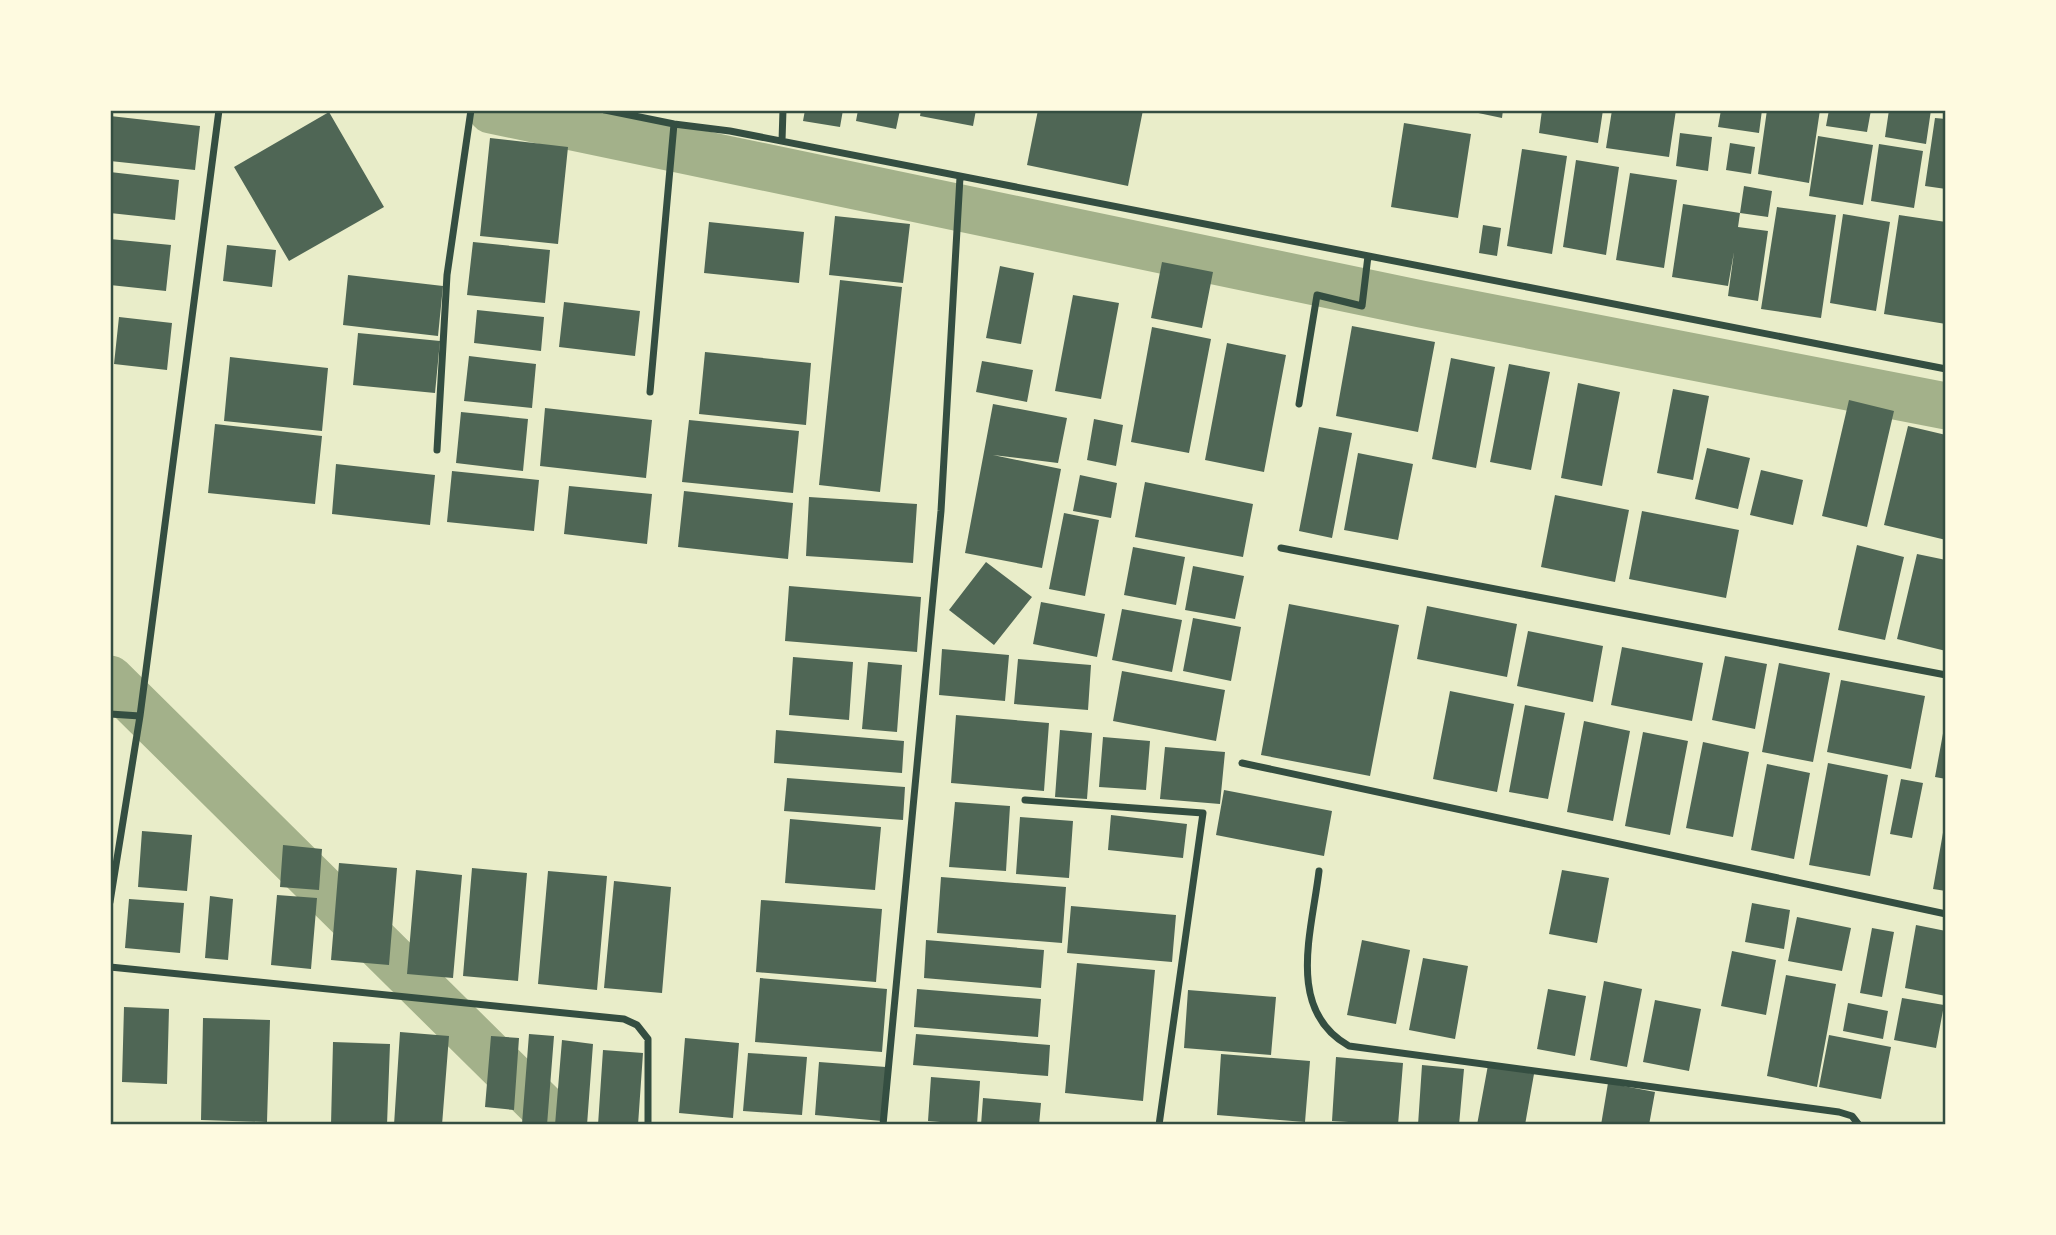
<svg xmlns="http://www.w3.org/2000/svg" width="2056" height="1235" viewBox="0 0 2056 1235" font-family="'PT Sans',sans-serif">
<rect width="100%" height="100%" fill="#e9edc9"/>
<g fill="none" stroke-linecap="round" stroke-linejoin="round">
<!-- canal -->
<path stroke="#a3b18a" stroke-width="47" d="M491,110L1421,304L1946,406
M110,679L561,1125"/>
</g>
<!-- building -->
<path fill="#4f6655" d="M805,110H843L840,127L803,121Z
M858,110H900L896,129L856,121Z
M921,110H976L973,126L920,116Z
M1038,110H1143L1128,186L1027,165Z
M1464,110H1503L1502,118Z
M1542,110H1603L1598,143L1539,133Z
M1612,110H1676L1669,157L1606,148Z
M1721,110H1762L1759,133L1718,127Z
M1767,110H1820L1809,183L1758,174Z
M1829,110H1871L1867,132L1826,126Z
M1889,110H1931L1926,144L1885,137Z
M329,112L384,207L289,261L234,167Z
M110,116L200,126L195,170L110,161Z
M1935,118L1946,119V189L1925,186Z
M1404,123L1471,134L1458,218L1391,207Z
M1680,133L1712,137L1708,171L1676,166Z
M1818,136L1873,145L1863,205L1809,196Z
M490,138L568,147L558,244L480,236Z
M1730,143L1755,147L1751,174L1726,170Z
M1879,144L1923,151L1914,208L1871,201Z
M1522,149L1567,156L1552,254L1507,246Z
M1576,160L1619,167L1606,255L1563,247Z
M110,172L179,180L175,220L110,213Z
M1630,173L1677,180L1664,268L1616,260Z
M1744,186L1772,191L1768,217L1740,213Z
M1683,204L1740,213L1738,227L1768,231L1758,301L1728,296L1734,252L1728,286L1672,277Z
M1777,207L1836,215L1821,318L1761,309Z
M1843,214L1890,222L1876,311L1830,303Z
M1899,215L1946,222V324L1884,314Z
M835,216L910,224L903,283L829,275Z
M709,222L804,232L799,283L704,273Z
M1483,225L1501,228L1497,256L1479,253Z
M110,239L171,245L166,291L110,285Z
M473,242L550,250L545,303L467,295Z
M227,245L276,250L272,287L223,281Z
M1162,262L1213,272L1202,328L1151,318Z
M1000,266L1034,273L1021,344L986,338Z
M348,275L443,286L438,336L343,325Z
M840,280L902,287L880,492L819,485Z
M1073,295L1119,303L1101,399L1055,391Z
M564,302L640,311L635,356L559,347Z
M477,310L544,317L541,351L474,343Z
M119,317L172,323L167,370L114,364Z
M1352,326L1435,342L1418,432L1336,416Z
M1152,327L1211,339L1189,453L1131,442Z
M358,333L440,341L435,393L353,385Z
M1227,343L1286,355L1264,472L1205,460Z
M705,352L811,363L806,425L699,414Z
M469,356L536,364L532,408L464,401Z
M230,357L328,368L322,431L224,421Z
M1451,358L1495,367L1476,468L1432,459Z
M982,361L1033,370L1027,402L976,392Z
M1509,364L1550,372L1531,470L1490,462Z
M1578,383L1620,392L1602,486L1561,478Z
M1673,389L1709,396L1693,480L1657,473Z
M1849,400L1894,411L1867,527L1822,516Z
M993,404L1067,418L1058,463L993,455L1061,469L1042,568L965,553Z
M545,408L652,420L646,478L540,466Z
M461,412L528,419L523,471L456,463Z
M1094,419L1123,425L1116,466L1087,460Z
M689,420L799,431L793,493L682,482Z
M215,424L322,436L315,504L208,493Z
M1908,426L1946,435V540L1884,525Z
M1319,427L1352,433L1332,538L1299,531Z
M1707,448L1750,458L1738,509L1695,499Z
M1358,453L1413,464L1398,540L1344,530Z
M336,464L435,475L430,525L332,514Z
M1761,470L1803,480L1793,525L1750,515Z
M452,471L539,480L534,531L447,522Z
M1080,475L1117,483L1111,518L1073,511Z
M1145,482L1253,504L1243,557L1135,537Z
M569,486L652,494L647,544L564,534Z
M684,491L793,503L788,559L678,547Z
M1555,495L1629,510L1615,582L1541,567Z
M809,497L917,504L913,563L806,556Z
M1642,511L1739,530L1726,598L1629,579Z
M1064,513L1099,520L1085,596L1049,589Z
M1857,545L1904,557L1885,640L1838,630Z
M1133,547L1185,557L1176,605L1124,595Z
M1917,554L1946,560V651L1897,639Z
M986,562L1032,597L994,645L949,610Z
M1193,566L1244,576L1235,619L1185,610Z
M789,586L921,597L917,652L785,641Z
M1041,602L1105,614L1097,657L1033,644Z
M1289,604L1399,625L1370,776L1261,755Z
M1427,606L1517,624L1507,677L1417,659Z
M1122,609L1182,620L1172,672L1112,660Z
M1193,618L1241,627L1231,681L1183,671Z
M1528,631L1603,646L1593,702L1517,686Z
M1622,647L1703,663L1692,721L1611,705Z
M942,649L1009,655L1005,701L939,695Z
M1725,656L1767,664L1755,729L1712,720Z
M793,657L853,662L849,720L789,715Z
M1018,659L1091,665L1088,710L1014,704Z
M868,662L902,665L897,732L862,729Z
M1779,663L1830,673L1813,762L1762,752Z
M1122,671L1225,690L1216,741L1113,721Z
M1841,680L1925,696L1911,769L1827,752Z
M1450,691L1514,704L1497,792L1433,779Z
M1525,705L1565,713L1548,799L1509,792Z
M956,715L1049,723L1044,791L951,783Z
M1584,721L1630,731L1613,821L1567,812Z
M1944,728H1946V779L1935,777Z
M776,730L904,741L902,773L774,763Z
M1060,730L1092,733L1087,799L1055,797Z
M1643,732L1688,741L1670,835L1625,826Z
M1103,737L1150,741L1146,790L1099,787Z
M1703,742L1749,752L1733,837L1686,828Z
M1165,747L1225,752L1220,804L1160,799Z
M1828,763L1888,775L1870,876L1809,865Z
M1767,764L1810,773L1794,859L1751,850Z
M787,778L905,787L903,820L784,811Z
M1901,779L1923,783L1912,838L1890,834Z
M1224,790L1332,811L1324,856L1216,835Z
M955,802L1010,806L1006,871L949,867Z
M1111,815L1187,824L1183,858L1108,850Z
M1020,817L1073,821L1069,878L1016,874Z
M790,819L881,827L875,890L785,883Z
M1944,827L1946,828V891L1933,889Z
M142,831L192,835L187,891L138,887Z
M283,845L322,849L319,890L280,887Z
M339,863L397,868L389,965L331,960Z
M472,868L527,873L518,981L463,976Z
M416,870L462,875L453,978L407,974Z
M1562,870L1609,878L1597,943L1549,934Z
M548,871L607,876L597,990L538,984Z
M941,877L1066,887L1062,943L937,933Z
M614,881L671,887L662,993L604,988Z
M277,895L317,898L311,969L271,965Z
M210,896L233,899L228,960L205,958Z
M129,899L184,903L180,953L125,948Z
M761,900L882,909L876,982L756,972Z
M1752,903L1790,910L1784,949L1745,942Z
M1071,906L1176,915L1172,962L1067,953Z
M1797,917L1851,928L1842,971L1788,961Z
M1916,925L1946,931V996L1905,988Z
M1872,928L1894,932L1882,997L1860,993Z
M926,940L1044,950L1041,988L924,978Z
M1362,940L1410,950L1396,1024L1347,1015Z
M1732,951L1776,960L1766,1015L1721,1006Z
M1423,958L1468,966L1455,1039L1409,1030Z
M1077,963L1155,970L1143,1101L1065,1093Z
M1786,975L1836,984L1817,1087L1767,1076Z
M760,978L887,989L882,1052L755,1042Z
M1604,981L1642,989L1627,1067L1590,1060Z
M917,989L1041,999L1038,1037L914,1027Z
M1548,989L1586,996L1575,1056L1537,1049Z
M1188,990L1276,997L1271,1055L1184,1048Z
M1902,998L1944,1005L1936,1048L1894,1040Z
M1655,1000L1701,1009L1689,1071L1643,1062Z
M1848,1003L1888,1011L1883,1039L1843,1031Z
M124,1007L169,1009L167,1084L122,1082Z
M203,1018L270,1020L267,1122L201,1120Z
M400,1032L449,1036L442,1125H394Z
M529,1034L554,1036L547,1125L522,1124Z
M916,1034L1050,1045L1048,1076L913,1065Z
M1829,1035L1891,1047L1881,1099L1819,1087Z
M491,1036L519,1038L514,1110L485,1107Z
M685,1038L739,1043L733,1118L679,1113Z
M562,1040L593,1044L587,1125H555Z
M333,1042L390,1044L387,1125H331Z
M603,1050L643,1053L638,1125H598Z
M748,1053L807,1057L802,1115L743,1111Z
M1221,1054L1310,1061L1305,1122L1217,1115Z
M1336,1057L1403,1063L1398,1125L1332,1121Z
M819,1062L886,1067L882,1121L815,1115Z
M1422,1065L1464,1069L1459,1125H1418Z
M1488,1065L1534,1074L1525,1125H1477Z
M931,1077L980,1081L977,1125L928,1121Z
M1608,1083L1655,1092L1649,1125H1601Z
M983,1098L1041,1103L1039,1125H981Z"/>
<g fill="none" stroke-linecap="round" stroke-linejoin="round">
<!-- minor -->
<path stroke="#344e41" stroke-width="7" d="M605,110L674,124L730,131L1946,369
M782,141L783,110
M650,392L674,124
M1299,404L1317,295L1362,306L1368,256
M437,450L447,275L471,110
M1281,548L1946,675
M110,714L140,716
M1242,763L1946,914
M1025,800L1203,813L1159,1125
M1319,871C1312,931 1285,1010 1349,1046L1839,1112L1852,1116L1859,1125
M110,902L140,716L219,110
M110,967L624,1019L637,1025L648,1039V1125
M883,1125L941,511L960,177"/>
</g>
<!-- border -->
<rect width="2056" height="1235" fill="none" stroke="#fefae0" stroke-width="224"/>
<rect x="112" y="112" width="1832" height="1011" fill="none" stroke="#344e41" stroke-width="2.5"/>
</svg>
